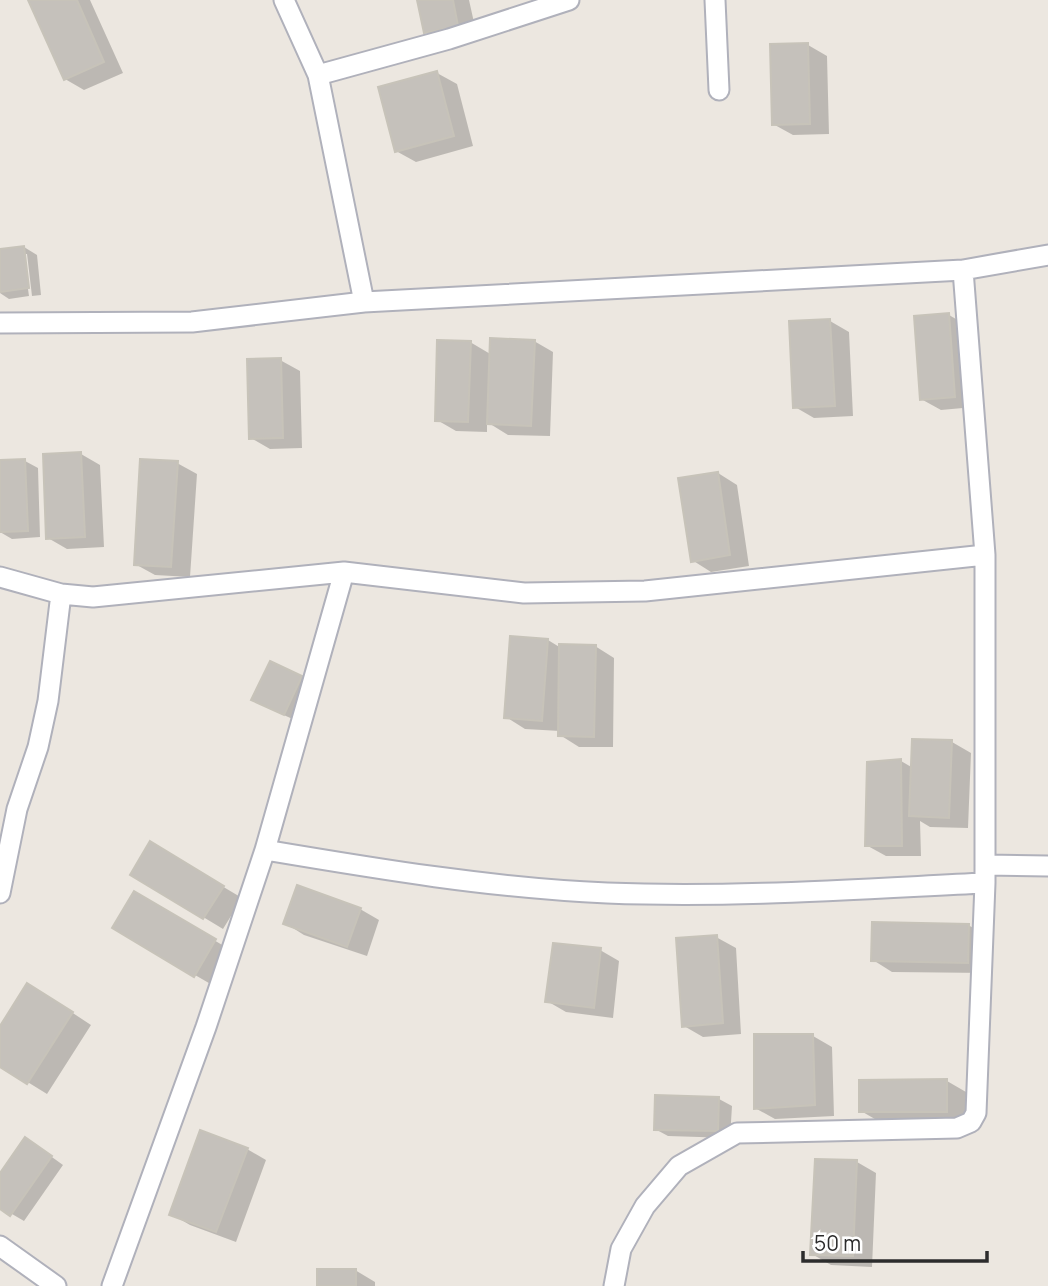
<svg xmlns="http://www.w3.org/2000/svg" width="1048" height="1286" viewBox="0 0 1048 1286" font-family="Manrope,sans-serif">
<rect width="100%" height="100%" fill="#ece7e0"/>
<!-- shadow -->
<path fill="#0003" d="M30,0H90L123,73L84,90L65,79Z
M419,0H469L477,36L445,44L426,32Z
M808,45L827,56L829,134L793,135L773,124Z
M437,73L457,84L473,146L416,162L396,151Z
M24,247L37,255L41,295L32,296L27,254H23L29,296L9,299L0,293V251Z
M949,315L968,326L974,407L941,410L921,399Z
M830,321L849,332L853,416L814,418L795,407Z
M534,341L553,352L550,436L508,435L487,422V432L456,431L437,420L470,342L492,355Z
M280,360L300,371L302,448L270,449L251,438Z
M81,454L100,465L104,547L67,549L48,538Z
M0,461H25L38,468L40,537L12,539L0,532Z
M177,463L197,474L190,577L155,575L135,564Z
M718,473L737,485L749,566L711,572L692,560Z
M512,638L548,640L561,648L595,646L614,658L613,747H579L560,735V731L525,729L506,717Z
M301,677L314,684L297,721L266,707Z
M952,742L971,753L968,828L930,827L920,821L921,856H886L866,845L901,761L913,768Z
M170,855L242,898L223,929L132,874Z
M135,893L234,952L214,986L114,928Z
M360,909L379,920L367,956L304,935L285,923Z
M968,925L988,936L987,973L892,972L873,960Z
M716,937L736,948L741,1034L703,1037L684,1026Z
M600,950L619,961L613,1018L566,1012L547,1001Z
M47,996L91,1025L47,1094L0,1065V1029Z
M813,1036L832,1047L834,1116L775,1119L755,1108Z
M947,1081L966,1092V1122H880L861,1111V1082Z
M719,1099L732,1106L730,1138L668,1136L655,1129Z
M38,1147L63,1165L24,1221L0,1207V1176Z
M247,1149L266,1160L236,1242L190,1225L171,1214Z
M857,1162L876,1173L872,1267L831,1265L812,1254Z
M355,1270L375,1282V1286H319Z"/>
<!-- building -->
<path fill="#c5c1bb" stroke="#c7c3b9" stroke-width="2" d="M28,0H77L104,62L64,80Z
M417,0H453L458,26L424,33Z
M808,43L810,124L772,125L770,44Z
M437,71L454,136L395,152L378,87Z
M24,246L29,288L0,292V249Z
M949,313L955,397L920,400L914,316Z
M830,319L835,406L793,408L789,321Z
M490,338L535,340L531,426L487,424Z
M437,340L471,341L468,422L435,421Z
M281,358L283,438L249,439L247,359Z
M81,452L85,537L46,539L43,454Z
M25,459L28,531L0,532V460Z
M140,459L178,461L171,567L134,565Z
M718,472L730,555L691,562L678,478Z
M510,636L548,639L542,721L504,718Z
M559,644L596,645L594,737L558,736Z
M270,661L302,676L284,715L251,700Z
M912,739L952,740L949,818L909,816Z
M901,759L902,846H865L867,762Z
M150,841L224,886L203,919L130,875Z
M297,885L361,908L347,947L283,924Z
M134,891L216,939L194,977L112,928Z
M872,922L969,924L968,963L871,961Z
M717,935L723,1023L682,1027L676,938Z
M553,943L601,948L594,1008L545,1002Z
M27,983L73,1012L27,1084L0,1067V1026Z
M754,1034H813L815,1105L754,1109Z
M947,1079V1112H859V1080Z
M655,1095L719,1097L718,1131L654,1130Z
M200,1130L248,1148L216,1232L169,1215Z
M25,1137L52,1156L10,1216L0,1209V1173Z
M815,1159L857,1160L853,1256L810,1255Z
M317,1269H356V1286H317Z"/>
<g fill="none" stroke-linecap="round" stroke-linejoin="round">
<defs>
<path id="minor" d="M284,0L318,75L364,302
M715,0L719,90
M318,75L449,39L569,0
M0,323L192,322L364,302L963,270L1048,255
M0,577L61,594L93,597L344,572L524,593L645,591L985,555
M265,850L344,572
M985,865L1048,866
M0,893L17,809L38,747L48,701L61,594
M0,1246L56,1286
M112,1286L206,1027L265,850C378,869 492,888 607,893C733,898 859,889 985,883
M614,1286L621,1249L645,1206L679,1166L737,1133L957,1128L971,1122L976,1113L985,883V555L963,270"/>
</defs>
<!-- minor casing -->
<use href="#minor" stroke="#b0b1bb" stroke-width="23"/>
<!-- minor -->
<use href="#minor" stroke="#fff" stroke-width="19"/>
</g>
<!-- scale -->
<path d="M803 1251v10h184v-10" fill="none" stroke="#2c2c2c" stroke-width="3.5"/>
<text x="814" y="1251" font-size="21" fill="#2c2c2c" stroke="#ffffff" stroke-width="5" paint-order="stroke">50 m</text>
</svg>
